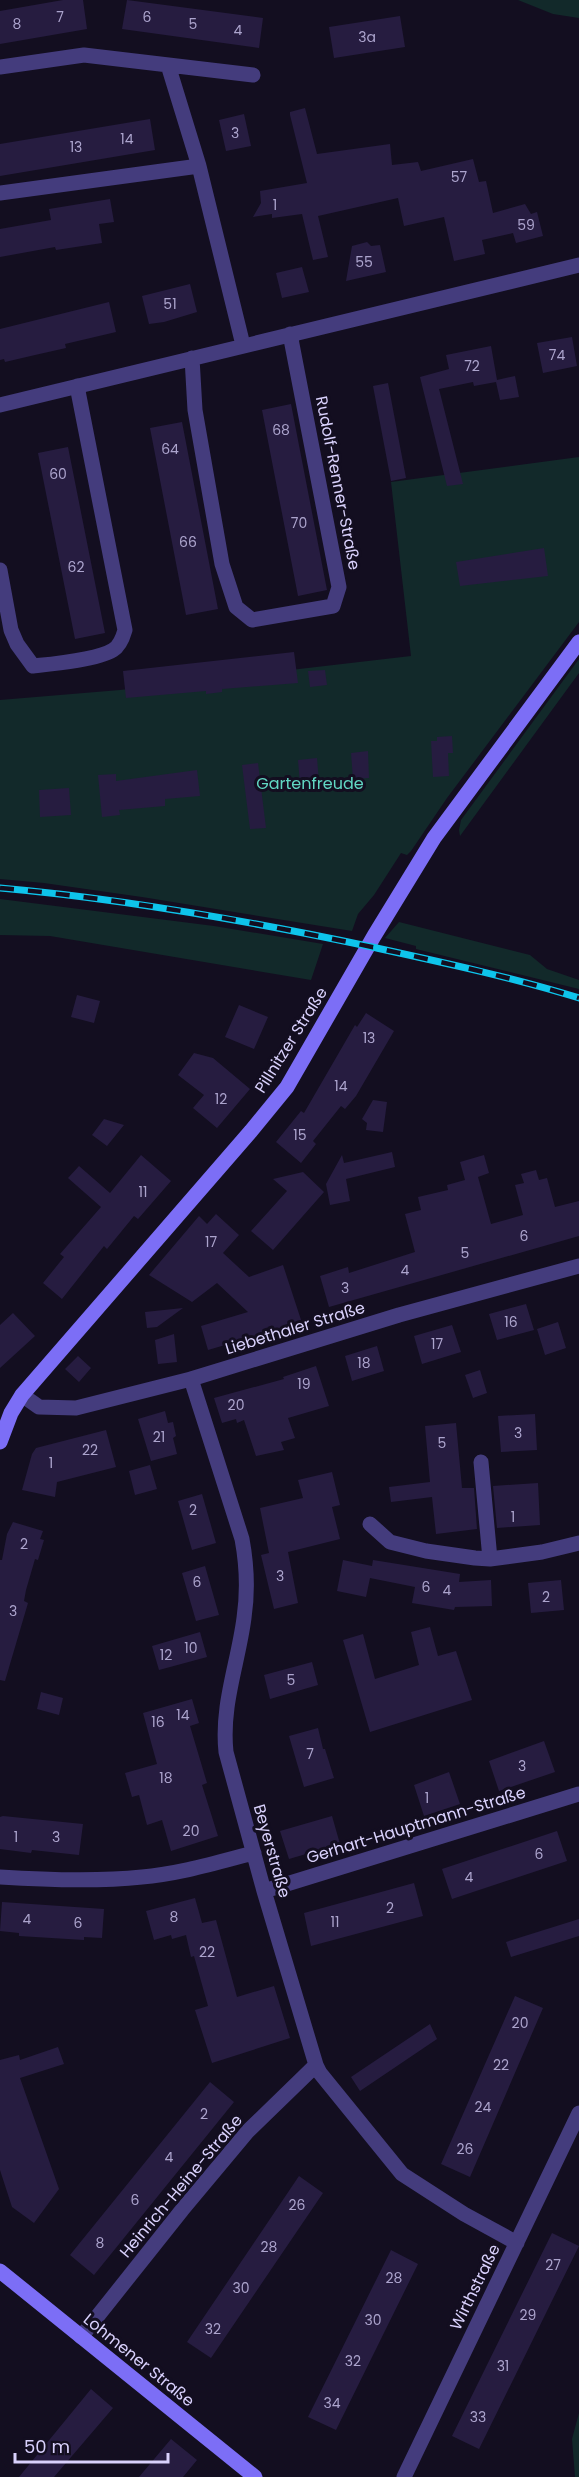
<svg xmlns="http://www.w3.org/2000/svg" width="579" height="2477" viewBox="0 0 579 2477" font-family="Poppins,sans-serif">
<rect width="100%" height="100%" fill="#130e20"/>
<!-- green -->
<path fill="#12292a" d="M518,0H579V18L553,14Z
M579,457V622L447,798L411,851L407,855L401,853L374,895L358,914L352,931L142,897L44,883L0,879V700L120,690L411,656L391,482Z
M579,659V673L460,836L459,830L461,820Z
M0,899L214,926L323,944L311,980L50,936L0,935Z
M399,922L530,955L547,969L579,980V989L416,949V946L385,938Z
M579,2413V2477H575L572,2439Z"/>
<!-- building -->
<path fill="#261c40" d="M63,0H83L87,29L0,44V11Z
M127,0L263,18L259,48L122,29Z
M400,16L405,47L334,58L329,27Z
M305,108L317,154L390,144L392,165L418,162L421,171L473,159L479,182L486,181L493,213L525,204L531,214L537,212L543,236L516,243L513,233L482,240L485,254L454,261L444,217L404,226L398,198L318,216L328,257L313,260L302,214L272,218V214L253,217L261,203L260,191L307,183L290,115V112Z
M244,114L251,146L226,151L219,120Z
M150,119L155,150L0,176V144Z
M110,199L114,222L99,224L102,243L56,250L55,247L0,257V229L51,220L49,209Z
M367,242L371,246L380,245L386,272L346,281L352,246Z
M302,267L309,292L282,298L276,273Z
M190,284L197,312L164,322L149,324L142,296Z
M109,302L116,332L65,344L66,348L35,355L5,362L4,359L0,360V329Z
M572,337L577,366L543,373L537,343Z
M491,346L497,380L515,376L519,397L500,400L496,382L474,386L473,382L439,389L463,484L447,486L420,377L449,369L446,355Z
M388,383L406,478L391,481L373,386Z
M291,404L327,590L298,596L262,410Z
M182,422L218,609L186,615L150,428Z
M68,447L105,633L75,639L38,453Z
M544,548L548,576L460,586L456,562Z
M294,652L298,683L222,689V692L206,694V691L126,698L123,671Z
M325,670L327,685L310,687L308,671Z
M452,736L453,753H448L449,776L433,777L431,741H437V737Z
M368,751L369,778L353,779L351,753Z
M317,758L319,782L300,784L298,760Z
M258,763L266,828L250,829L242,765Z
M197,770L200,796L165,799V806L119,810L120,815L102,817L98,775L116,774V781Z
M69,788L71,815L40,817L39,790Z
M77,995L100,1001L94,1023L71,1017Z
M239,1005L268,1017L254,1049L225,1037Z
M366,1013L394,1031L356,1096L345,1109L341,1106L313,1141L316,1144L301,1163L276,1142L301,1111L304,1113L355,1025L357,1027Z
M194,1053L213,1058L250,1089L217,1128L193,1108L204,1095L178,1075Z
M373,1100L387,1102L383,1132L366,1130L367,1123L362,1119Z
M104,1119L124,1125L107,1146L92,1135Z
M392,1152L395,1167L346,1179L350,1201L330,1205L326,1184L342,1155L344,1163Z
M141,1155L171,1181L138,1219L134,1216L107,1249L104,1246L62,1299L43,1283L64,1257L60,1254L101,1207L68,1178L79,1166L110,1193Z
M484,1155L489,1173L478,1177L491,1224L523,1215L515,1185L524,1183L521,1174L536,1170L539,1180L547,1178L555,1207L579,1201V1236L329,1307L320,1276L348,1267L349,1273L415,1252L405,1214L421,1210L418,1197L448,1190L447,1185L465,1180L460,1162Z
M303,1172L324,1192L273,1250L251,1231L287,1191L273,1179Z
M216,1214L239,1235L223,1253L249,1277L283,1265L304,1329L265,1341L263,1334L208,1350L201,1326L248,1312L217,1283L192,1302L149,1275L199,1216L207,1224Z
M526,1304L534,1330L497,1340L489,1314Z
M183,1308L157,1327L147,1328L145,1312Z
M13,1313L35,1336L0,1368V1325Z
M558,1322L566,1348L545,1355L537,1329Z
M452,1325L461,1352L422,1364L414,1336Z
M174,1334L177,1362L158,1364L155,1340Z
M377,1346L384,1371L352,1381L345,1356Z
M78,1356L91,1368L79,1382L65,1369Z
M316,1366L329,1406L288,1418L295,1438L281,1442L284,1450L256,1456L244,1420L237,1423L236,1419L222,1423L214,1398L284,1379L283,1377Z
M480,1370L487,1393L473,1398L465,1375Z
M165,1411L168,1423L173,1422L176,1436L173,1438L177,1454L151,1461L138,1419Z
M535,1414L537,1450L501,1452L498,1416Z
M456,1423L462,1488H474L477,1529L436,1534L432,1497L391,1502L389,1487L430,1482L425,1426Z
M106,1430L116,1467L57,1482L55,1497L22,1490L32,1454L36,1448Z
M150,1465L157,1489L135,1495L129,1471Z
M332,1472L340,1505L332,1507L340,1539L288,1552L298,1603L274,1609L261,1555L269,1553L260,1508L303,1498L298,1480Z
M538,1483L540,1525L497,1528L493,1486Z
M202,1494L216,1543L192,1550L178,1501Z
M13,1522L43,1531L40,1539L44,1540L38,1560L35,1559L26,1590L24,1601L28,1603L5,1681L0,1680V1560H2L7,1534Z
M343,1560L372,1566L373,1560L460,1574L459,1582L491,1580L492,1606L455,1607L454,1610L412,1603L415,1587L370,1578L366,1597L337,1591Z
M205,1566L219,1615L196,1621L182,1573Z
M561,1580L564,1610L531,1613L528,1583Z
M430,1627L438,1656L456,1651L472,1700L370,1732L343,1640L363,1634L375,1679L419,1665L411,1632Z
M200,1632L207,1657L159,1670L152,1646Z
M312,1662L318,1685L270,1699L264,1675Z
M41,1692L63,1698L59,1715L37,1709Z
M192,1699L199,1723L190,1726L207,1783L202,1785L218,1836L171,1851L162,1820L147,1825L139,1795L132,1797L125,1773L157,1764L143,1713Z
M318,1728L323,1749H325L334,1778L304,1787L289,1736Z
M544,1741L555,1772L499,1791L489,1761Z
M449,1772L460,1804L424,1816L414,1785Z
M3,1816L83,1824L79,1855L32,1850L31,1853L0,1849V1817Z
M332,1816L340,1844L289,1859L280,1831Z
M557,1831L567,1861L452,1899L442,1869Z
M414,1883L423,1916L311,1946L304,1913Z
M195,1898L202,1923L216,1920L237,1997L274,1986L290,2038L212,2063L195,2010L208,2006L194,1956L191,1957L186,1935L172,1939L171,1935L154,1940L146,1911Z
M2,1902L104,1909L102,1938L84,1937V1940L19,1936V1933L0,1931Z
M579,1919V1936L511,1957L506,1942Z
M515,1996L543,2008L470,2177L441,2164Z
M430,2024L437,2039L360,2091L351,2077Z
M58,2047L64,2064L20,2078L59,2189L34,2223L12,2207L0,2170V2060L19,2055L20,2060Z
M210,2082L234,2102L94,2275L70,2255Z
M299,2176L323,2193L211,2358L187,2342Z
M552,2233L579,2246L479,2449L452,2436Z
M391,2250L418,2264L336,2430L308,2417Z
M91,2389L113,2408L54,2477H19Z
M171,2439L197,2460L183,2477H139Z"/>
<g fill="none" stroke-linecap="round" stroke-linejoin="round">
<!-- street -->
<path stroke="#443c7d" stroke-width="15" d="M168,65L199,166L243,345
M0,67L84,55L253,75
M0,193L199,166
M192,358L195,410L222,564L236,607L252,620L333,606L339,587L290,334
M0,405L579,265
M0,570L11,630L17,644L33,666C52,664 97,660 113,650C120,646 123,637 125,630L77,386
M191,1379L242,1539C247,1566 248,1591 244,1618C238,1664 221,1705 226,1752L264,1891L316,2065L320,2073L402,2174L464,2214L517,2243
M22,1395L39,1407L76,1408L191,1379L399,1315L579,1266
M481,1462L490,1559
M370,1524L390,1542L426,1551L475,1558L490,1559L542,1552L579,1543
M0,1877C47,1880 95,1882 142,1877C180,1874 217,1862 254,1853
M264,1891L579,1794
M81,2337L182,2210L248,2131L316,2065
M404,2477L579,2113"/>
<!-- secondary -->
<path stroke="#7c6ef6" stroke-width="15" d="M0,1442L11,1413L22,1395L251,1131L287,1087L374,936L434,838L579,642
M0,2271L255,2477"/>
<defs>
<path id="rail" d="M0,888C125,899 249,921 372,947C441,962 511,977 579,998"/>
</defs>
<!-- rail casing -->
<use href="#rail" stroke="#0ec4eb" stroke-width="7"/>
<!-- rail -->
<use href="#rail" stroke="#130e20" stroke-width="4.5" stroke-dasharray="14" stroke-linecap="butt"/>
</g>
<g text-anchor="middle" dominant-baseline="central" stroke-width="6" stroke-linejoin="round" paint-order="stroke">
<!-- number labels -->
<g font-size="14" fill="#aca4cd">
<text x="60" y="17">7</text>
<text x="147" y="17">6</text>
<text x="17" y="24">8</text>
<text x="193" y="24">5</text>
<text x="238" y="30">4</text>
<text x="367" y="37">3a</text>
<text x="235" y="133">3</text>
<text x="127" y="139">14</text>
<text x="76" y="147">13</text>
<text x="459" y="177">57</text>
<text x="275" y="205">1</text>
<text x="526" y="225">59</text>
<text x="364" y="262">55</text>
<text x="170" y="304">51</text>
<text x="557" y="355">74</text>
<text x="472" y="366">72</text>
<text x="281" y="430">68</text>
<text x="170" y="449">64</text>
<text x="58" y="474">60</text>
<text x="299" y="523">70</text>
<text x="188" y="542">66</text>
<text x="76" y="567">62</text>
<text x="369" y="1038">13</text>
<text x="341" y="1086">14</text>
<text x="221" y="1099">12</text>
<text x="300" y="1135">15</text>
<text x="143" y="1192">11</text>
<text x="524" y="1236">6</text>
<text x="211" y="1242">17</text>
<text x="465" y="1253">5</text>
<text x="405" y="1270">4</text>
<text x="345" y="1288">3</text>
<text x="511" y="1322">16</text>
<text x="437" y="1344">17</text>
<text x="364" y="1363">18</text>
<text x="304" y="1384">19</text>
<text x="236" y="1405">20</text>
<text x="518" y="1433">3</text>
<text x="159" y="1437">21</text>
<text x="442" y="1443">5</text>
<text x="90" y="1450">22</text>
<text x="51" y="1463">1</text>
<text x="193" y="1510">2</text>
<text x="513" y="1517">1</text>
<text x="24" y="1544">2</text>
<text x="280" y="1576">3</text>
<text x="197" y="1582">6</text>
<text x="426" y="1587">6</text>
<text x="447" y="1590">4</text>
<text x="546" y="1597">2</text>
<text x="13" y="1611">3</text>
<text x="191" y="1648">10</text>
<text x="166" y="1655">12</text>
<text x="291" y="1680">5</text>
<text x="183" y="1715">14</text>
<text x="158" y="1722">16</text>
<text x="310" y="1754">7</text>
<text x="522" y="1766">3</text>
<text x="166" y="1778">18</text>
<text x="427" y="1798">1</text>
<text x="191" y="1831">20</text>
<text x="16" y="1837">1</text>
<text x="56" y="1837">3</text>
<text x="539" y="1854">6</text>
<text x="469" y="1877">4</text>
<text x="390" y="1908">2</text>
<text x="174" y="1917">8</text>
<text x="27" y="1919">4</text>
<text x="335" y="1922">11</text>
<text x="78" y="1923">6</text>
<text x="207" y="1952">22</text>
<text x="520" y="2023">20</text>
<text x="501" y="2065">22</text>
<text x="483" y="2107">24</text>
<text x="204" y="2114">2</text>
<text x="465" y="2149">26</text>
<text x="169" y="2157">4</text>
<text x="135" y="2200">6</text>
<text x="297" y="2205">26</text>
<text x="100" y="2243">8</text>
<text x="269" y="2247">28</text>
<text x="553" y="2265">27</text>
<text x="394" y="2278">28</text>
<text x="241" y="2288">30</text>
<text x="528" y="2315">29</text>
<text x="373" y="2320">30</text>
<text x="213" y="2329">32</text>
<text x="353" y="2361">32</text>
<text x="503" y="2366">31</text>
<text x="332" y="2403">34</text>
<text x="478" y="2417">33</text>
</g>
<!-- street labels -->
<g font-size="16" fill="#d9d1fc" stroke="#130e20">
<text transform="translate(338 483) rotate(79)">Rudolf-Renner-Straße</text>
<text transform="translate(291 1040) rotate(-58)">Pillnitzer Straße</text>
<text transform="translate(295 1328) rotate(-17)">Liebethaler Straße</text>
<text transform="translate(416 1825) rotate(-17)">Gerhart-Hauptmann-Straße</text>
<text transform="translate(272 1851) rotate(74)">Beyerstraße</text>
<text transform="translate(181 2186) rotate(-50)">Heinrich-Heine-Straße</text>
<text transform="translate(475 2287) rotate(-64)">Wirthstraße</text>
<text transform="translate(139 2360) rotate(39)">Lohmener Straße</text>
</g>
<!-- park labels -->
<g font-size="16" fill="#61d7c3" stroke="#130e20">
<text x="310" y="783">Gartenfreude</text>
</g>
</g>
<!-- scale -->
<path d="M15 2453v9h153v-9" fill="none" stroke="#d9d1fc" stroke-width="3"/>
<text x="24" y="2453" font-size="18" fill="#d9d1fc" stroke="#130e20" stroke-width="4.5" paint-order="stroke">50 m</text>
</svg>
